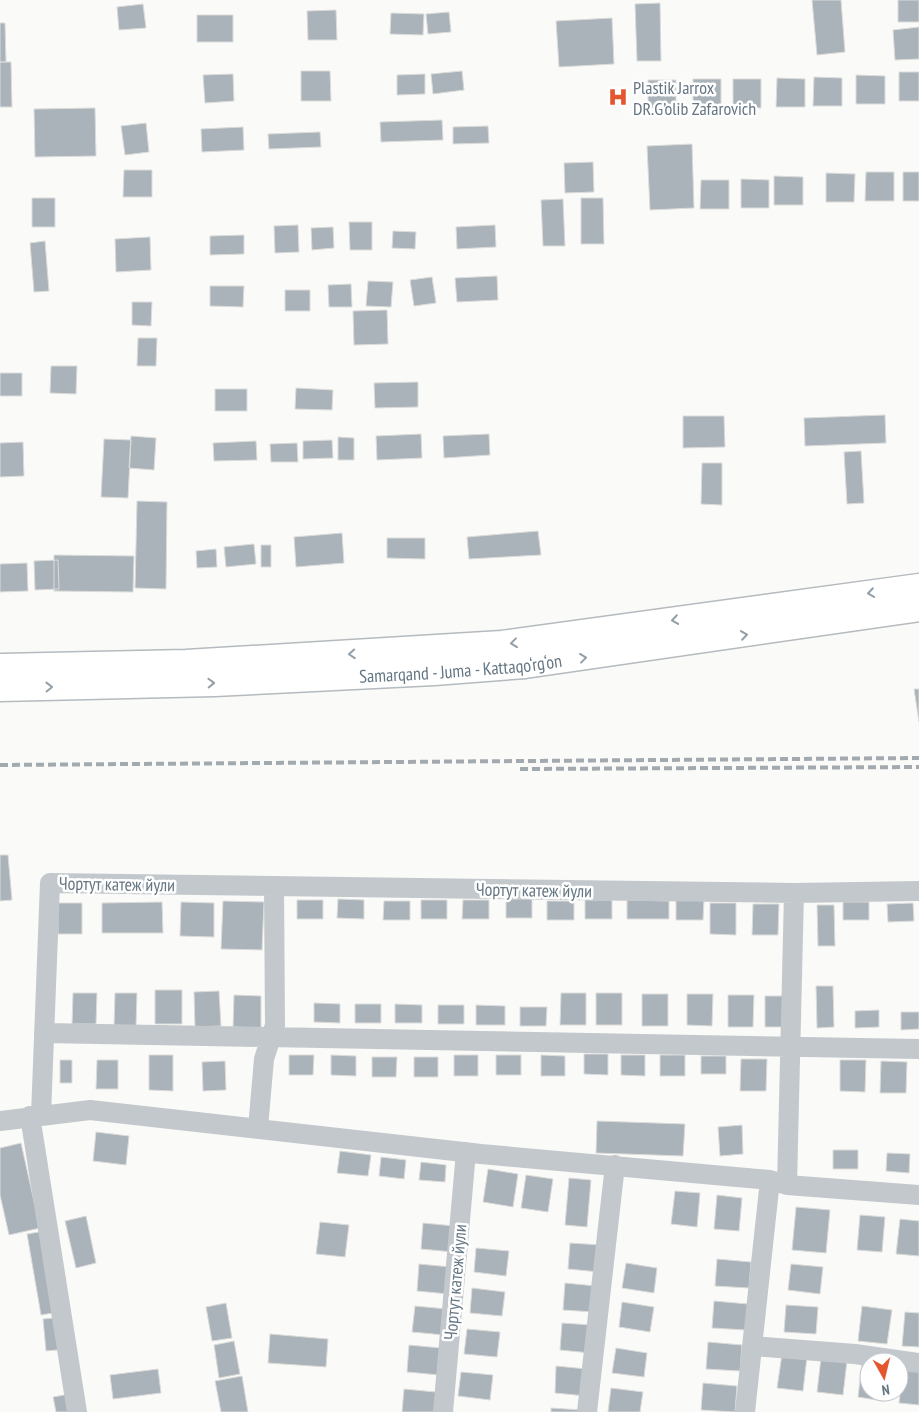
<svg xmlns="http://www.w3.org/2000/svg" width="919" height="1412" viewBox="0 0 919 1412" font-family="'PT Sans Narrow',sans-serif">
<rect width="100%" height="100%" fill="#fafaf8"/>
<!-- building -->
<path fill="#aab3b9" stroke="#dcdcda" d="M812,0H841L845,52L817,55Z
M898,0H919V22H898Z
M660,3L661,61H637L635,4Z
M143,4L146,28L119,30L117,7Z
M336,10L337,40H308L307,11Z
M449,12L451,32L428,34L426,14Z
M391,13L424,14L423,35L390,34Z
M197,15H233V42H197Z
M612,18L614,64L559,67L556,21Z
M0,23H5L6,62H0Z
M919,27V59L895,60L893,30Z
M0,62H11L12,107H0Z
M301,71H330L331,101H301Z
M462,71L464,90L433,94L431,74Z
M899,72H919V101H899Z
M233,74L234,101L205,103L203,75Z
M425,74V94L397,95V75Z
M856,75L885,76V104H856Z
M814,77L842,78V106H813Z
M777,78L805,79V107H776Z
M693,79H721V108H693Z
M733,79H761V108L733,107Z
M648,80H676V109L648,108Z
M95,108L96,156L35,157L34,109Z
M442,120L443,140L381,142L380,122Z
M146,123L149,152L125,155L121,126Z
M488,126L489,143L453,144V127Z
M243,127L244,150L202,152L201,129Z
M320,132L321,147L269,149L268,134Z
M692,144L694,208L650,210L647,146Z
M593,162L594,192L565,193L564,163Z
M124,170H152V197H123Z
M866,172H894V201H865Z
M903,172H919V201H903Z
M826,173L855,174L854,202H826Z
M774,176L803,177V205H774Z
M741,179L769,180V208H741Z
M701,180H729V209H700Z
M32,198H55V227H32Z
M581,198H603L604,244H581Z
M563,199L565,246H543L541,200Z
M349,222H372V250H350Z
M298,225L299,252L275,253L274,226Z
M495,225L496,247L457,249L456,227Z
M333,227L334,248L312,250L311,228Z
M393,231L416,232L415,249L392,248Z
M244,235V254L210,255V236Z
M150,237L151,270L116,272L115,239Z
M45,241L49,291L34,292L30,243Z
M497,276L498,300L457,302L455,278Z
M432,277L436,303L414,306L410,280Z
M368,281L393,282L391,307L366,306Z
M351,284L352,307H329L328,285Z
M210,286H244L243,307L210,306Z
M285,290H310V311H285Z
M132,302H152L151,326L132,325Z
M387,310L388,344L354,345L353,311Z
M138,338H157L156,366H137Z
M51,366H77L76,394L50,393Z
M0,373H22V396H0Z
M418,382V407L375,408L374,383Z
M296,388L333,390L332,410L295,409Z
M215,389H247V411H215Z
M885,415L886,443L805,446L804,418Z
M683,416H724L725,447L683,448Z
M421,434L422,458L377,460L376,436Z
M489,434L490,455L444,458L443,436Z
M131,436L156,438L154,470L129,468Z
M338,437L354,438V460H338Z
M104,439L131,440L128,498L101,497Z
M332,440L333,458L303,459V441Z
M256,441L257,460L214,461L213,443Z
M23,442L24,476L0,477V443Z
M297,443L298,462H271L270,444Z
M861,451L864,503L847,504L844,452Z
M702,463H722V505L701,504Z
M137,501L167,502L166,589L135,588Z
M538,531L541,555L469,559L467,537Z
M342,533L344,563L296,567L294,537Z
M387,538H425V559L387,558Z
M254,544L256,564L226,567L224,547Z
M261,545H271V567H261Z
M216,549L217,567L197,568L196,551Z
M54,555L134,556L133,592L54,591Z
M58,560L59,589L35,590L34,561Z
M27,563L28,591L0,592V564Z
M914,689H919V722Z
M0,855H8L12,900L0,901Z
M338,899L364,900V919L337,918Z
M506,899H532V918H506Z
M676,899H704L703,920H676Z
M297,900H323V919H297Z
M421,900H447V919H421Z
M463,900H489V919H462Z
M585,900H612V919H585Z
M627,900L669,901V919H627Z
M223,901L264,902L262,950L221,949Z
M384,901H410V920H383Z
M547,901H574V920H547Z
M162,902L163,933H102V903Z
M181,902L214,903V937L180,936Z
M843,902H869V920H843Z
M58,903H82V934H58Z
M710,903H736V935L710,934Z
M913,903L914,921L888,922L887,904Z
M753,904H779L778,935H752Z
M817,905H834L835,946H818Z
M816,986H833L834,1027L817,1028Z
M155,990H182V1024H155Z
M219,991L221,1026L195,1027L194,992Z
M73,993H97L96,1024H72Z
M115,993H137L136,1027L114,1026Z
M561,993H586V1025H560Z
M596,993H622V1025H596Z
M642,994H668V1026H642Z
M687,994H713L712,1026L687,1025Z
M234,995L261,996V1028L233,1027Z
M728,995H754L753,1027H728Z
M765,996H791V1027H765Z
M314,1003L340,1004V1023L314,1022Z
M355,1004H381V1023H355Z
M395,1004L422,1005V1023H395Z
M438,1005H464V1024H438Z
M476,1005L505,1006V1025H476Z
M520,1007H547L546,1026H520Z
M879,1010V1027L855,1028V1011Z
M901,1012H919V1029L901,1030Z
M584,1054H608V1075L584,1074Z
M149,1055H173V1091L149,1090Z
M289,1055H314L313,1075H289Z
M331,1055L356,1056V1076L331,1075Z
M454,1055H478V1076H454Z
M496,1055H521V1075H496Z
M541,1055L565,1056V1076H541Z
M621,1055H645V1076L621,1075Z
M660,1055H685V1076H660Z
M701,1056H726V1074H701Z
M372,1057H397L396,1077H372Z
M414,1057H438V1077H414Z
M741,1059H767L766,1091H740Z
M60,1060H72V1083H60Z
M97,1060H118V1089H96Z
M840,1060H866L865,1092L840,1091Z
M225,1061L226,1090L203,1091L202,1062Z
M881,1061L907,1062L906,1093H880Z
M597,1121L685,1124L683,1156L596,1153Z
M742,1125L743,1154L720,1156L718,1127Z
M96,1132L129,1136L126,1165L93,1161Z
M21,1143L40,1228L9,1235L0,1195V1148Z
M833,1150H858V1169H833Z
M340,1151L371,1155L368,1176L337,1173Z
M887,1153L910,1154L909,1173L886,1171Z
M381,1157L406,1160L404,1179L379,1176Z
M421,1162L446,1165L445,1182L419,1180Z
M488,1169L518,1174L513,1207L483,1202Z
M526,1175L553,1179L548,1212L521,1208Z
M569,1178L591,1180L587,1227L565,1225Z
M675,1191L700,1193L697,1227L671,1224Z
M717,1195L742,1198L739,1231L714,1229Z
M796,1207L830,1210L826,1253L792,1250Z
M860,1215L885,1217L882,1252L857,1250Z
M86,1216L96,1263L76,1268L65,1221Z
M900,1219L919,1221V1256L896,1254Z
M320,1222L349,1225L345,1257L316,1254Z
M423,1223L455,1226L453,1252L421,1249Z
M51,1230L65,1311L41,1315L27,1234Z
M570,1243L601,1245L599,1272L568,1269Z
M476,1248L509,1251L506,1276L474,1272Z
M717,1259L751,1262L749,1288L715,1286Z
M626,1263L657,1268L654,1293L622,1288Z
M419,1264L451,1267L448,1294L417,1291Z
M791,1264L823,1267L820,1294L788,1290Z
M565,1283L596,1286L594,1312L563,1310Z
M472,1288L505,1292L502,1316L470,1313Z
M714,1301L748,1304L746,1330L712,1328Z
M622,1302L654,1307L650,1332L619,1327Z
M226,1303L232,1338L212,1341L206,1307Z
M786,1305L818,1307L816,1334L784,1332Z
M415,1306L447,1309L444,1335L412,1332Z
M862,1306L892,1310L887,1344L858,1341Z
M905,1312L919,1313V1347L902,1346Z
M65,1317L68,1349L46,1351L43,1319Z
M562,1323L592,1325L590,1353L560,1350Z
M467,1329L500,1332L497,1357L464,1354Z
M270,1334L328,1339L326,1367L268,1363Z
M234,1341L240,1374L219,1378L214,1345Z
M708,1342L742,1345L740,1371L706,1369Z
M409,1345L441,1348L439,1375L407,1372Z
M616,1348L647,1353L644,1377L612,1373Z
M782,1354L807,1357L803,1391L777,1388Z
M821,1358L847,1361L843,1395L817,1392Z
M862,1363L869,1364V1392H885L883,1401L858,1397Z
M556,1366L587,1369L586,1396L555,1393Z
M903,1368L919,1370V1405L899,1403Z
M158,1369L161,1393L113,1399L110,1375Z
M461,1372L493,1375L490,1400L458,1396Z
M242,1376L248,1412H221L215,1381Z
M703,1383L737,1386L735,1412L701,1410Z
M611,1388L643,1392L640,1412H608Z
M404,1389L436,1392L434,1412H402Z
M75,1393L78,1412H56L53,1397Z
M551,1408L582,1410V1412H551Z"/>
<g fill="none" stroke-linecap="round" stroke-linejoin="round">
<defs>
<g id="major">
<path d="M0,667L186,663L502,644L919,587"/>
<path id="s1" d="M0,688L214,683L434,672L525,665L919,608"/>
</g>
</defs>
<!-- major casing -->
<use href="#major" stroke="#b5babe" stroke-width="29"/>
<!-- minor -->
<path stroke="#c3c8cc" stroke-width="20" d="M44,1033L919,1049
M41,1115L50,883L794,893L919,891
M30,1116L77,1412
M0,1121L90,1110L481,1154L770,1180L787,1185L919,1195
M258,1128L264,1059L275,1025L274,886
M787,1185L794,893
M753,1346L855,1354L919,1363
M443,1412L466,1152
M587,1412L615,1165
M745,1412L770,1180"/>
<!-- major -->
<use href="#major" stroke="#fff" stroke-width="26"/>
<!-- rail -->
<path stroke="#a2aab0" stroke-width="4" stroke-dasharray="8 4" stroke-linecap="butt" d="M0,765L919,758
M520,769L919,767"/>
</g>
<!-- one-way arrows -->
<defs><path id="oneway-chevron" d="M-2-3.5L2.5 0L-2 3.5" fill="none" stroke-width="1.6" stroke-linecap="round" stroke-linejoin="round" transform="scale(1.25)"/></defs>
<g stroke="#939fa8">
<use href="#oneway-chevron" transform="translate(871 593) rotate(172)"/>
<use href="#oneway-chevron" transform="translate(675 620) rotate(172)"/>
<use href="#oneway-chevron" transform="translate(744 635) rotate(-8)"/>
<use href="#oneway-chevron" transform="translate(514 643) rotate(173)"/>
<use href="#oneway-chevron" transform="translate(352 654) rotate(176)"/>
<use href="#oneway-chevron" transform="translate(583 658) rotate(-7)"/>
<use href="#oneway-chevron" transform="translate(211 683) rotate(-2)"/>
<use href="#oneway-chevron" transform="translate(49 687) rotate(-1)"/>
</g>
<!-- icons -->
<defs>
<symbol id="hospital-bare" viewBox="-9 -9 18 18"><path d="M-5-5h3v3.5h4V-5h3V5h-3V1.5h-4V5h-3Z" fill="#e4572e" stroke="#fff" stroke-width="2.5" paint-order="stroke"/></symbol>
</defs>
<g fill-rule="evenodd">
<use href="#hospital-bare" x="604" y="83" width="28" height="28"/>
</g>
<g text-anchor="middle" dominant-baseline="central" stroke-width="5" stroke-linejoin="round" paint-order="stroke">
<!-- poi labels -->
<g font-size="18" fill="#657683" stroke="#fff" text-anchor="start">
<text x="633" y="87">Plastik Jarrox<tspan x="633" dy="21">DR.G’olib Zafarovich</tspan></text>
</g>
<!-- street labels -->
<g font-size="18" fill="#657683" stroke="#fff">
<text stroke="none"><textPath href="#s1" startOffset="461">Samarqand - Juma - Kattaqo‘rg‘on</textPath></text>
<text transform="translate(117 884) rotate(1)">Чортут катеж йули</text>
<text transform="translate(534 890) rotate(1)">Чортут катеж йули</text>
<text transform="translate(455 1282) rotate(-85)">Чортут катеж йули</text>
</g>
</g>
<!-- north arrow -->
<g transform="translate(884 1377) rotate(172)"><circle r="24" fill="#ffffff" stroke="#c1c8cd"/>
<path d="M0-4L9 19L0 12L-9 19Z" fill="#e4572e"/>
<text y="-8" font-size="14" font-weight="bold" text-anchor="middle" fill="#657683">N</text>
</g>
</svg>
